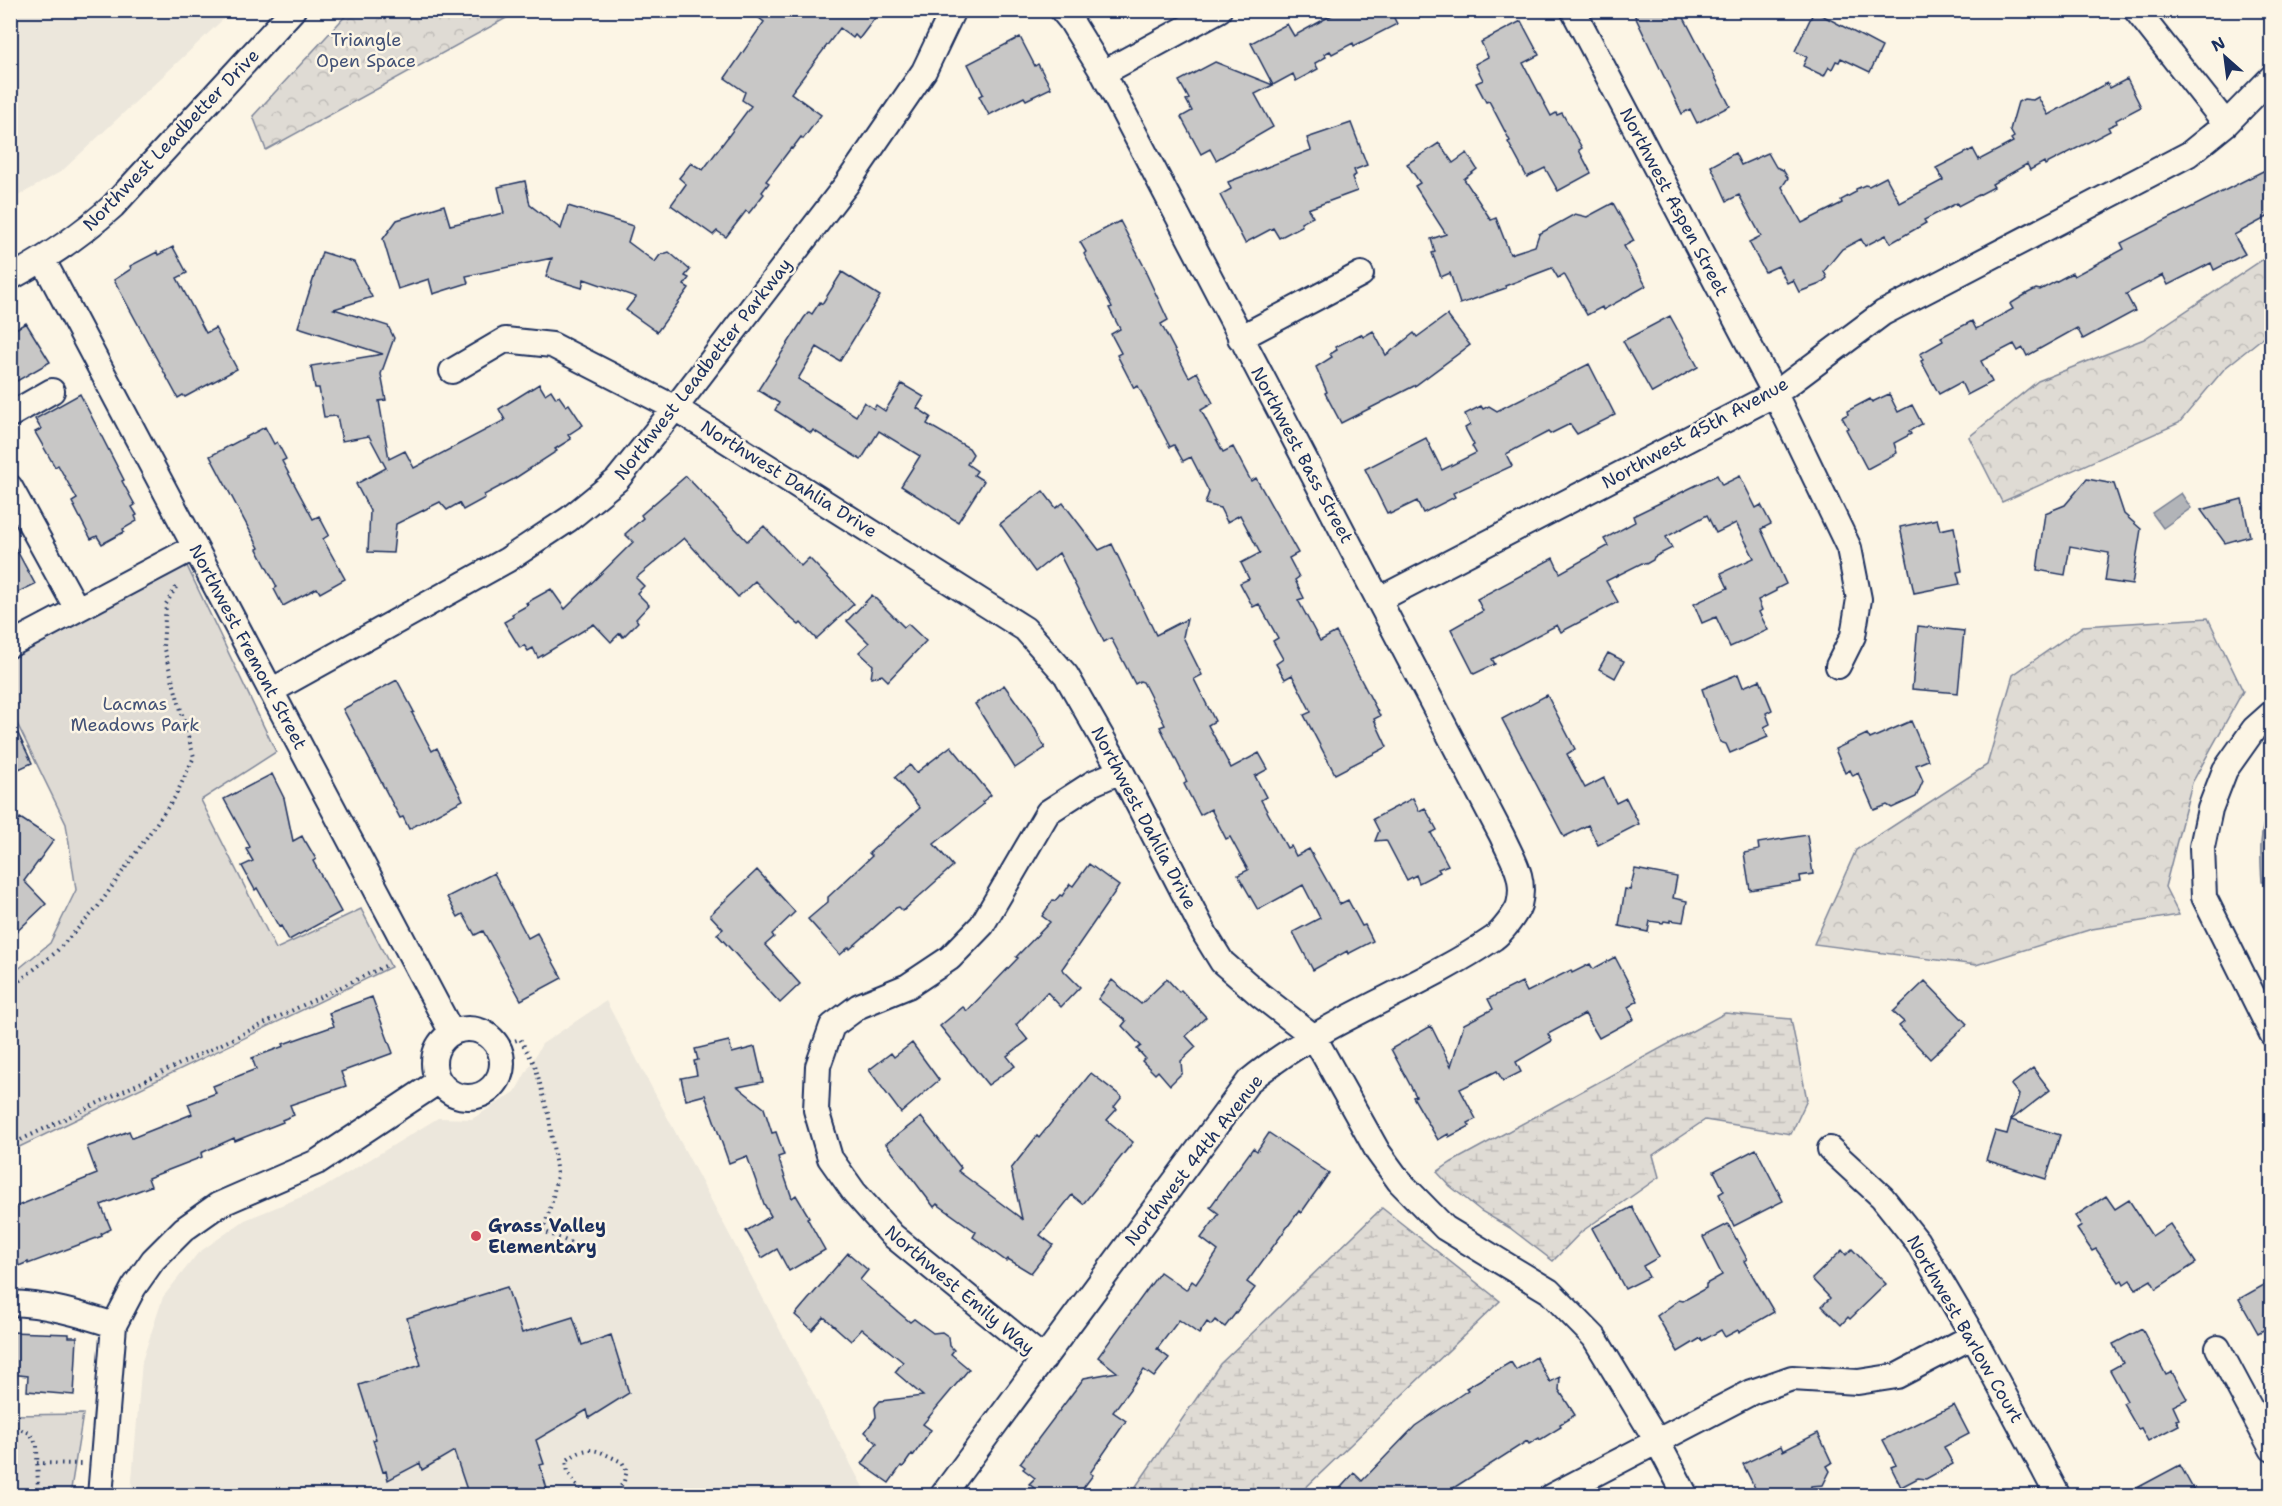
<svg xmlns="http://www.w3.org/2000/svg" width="2282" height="1506" viewBox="0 0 2282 1506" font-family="'Shantell Sans',sans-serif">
<defs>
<pattern id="forest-crowns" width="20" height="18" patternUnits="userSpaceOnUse" patternTransform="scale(1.5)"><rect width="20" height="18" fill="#dfdbd4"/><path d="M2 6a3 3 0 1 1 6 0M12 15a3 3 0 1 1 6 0" fill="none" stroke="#bfbcb8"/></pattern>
<pattern id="wetland-marsh" width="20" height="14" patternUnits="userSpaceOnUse" patternTransform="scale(1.5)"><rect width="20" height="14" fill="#dfdbd4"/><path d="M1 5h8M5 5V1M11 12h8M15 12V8" fill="none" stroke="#bfbcb8"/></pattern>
</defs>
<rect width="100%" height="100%" fill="#fcf5e5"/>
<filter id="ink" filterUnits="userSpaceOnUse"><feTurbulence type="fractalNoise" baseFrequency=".0167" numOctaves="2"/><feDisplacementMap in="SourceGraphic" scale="12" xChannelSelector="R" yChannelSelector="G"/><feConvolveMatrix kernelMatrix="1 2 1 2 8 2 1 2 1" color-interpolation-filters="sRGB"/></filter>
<g filter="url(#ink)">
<!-- built -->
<path fill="#ece7dc" d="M11,10H232V11L62,171L11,200Z
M606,1001L867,1495L136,1496L131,1492L142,1361L163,1297L198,1253L245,1220L323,1188L438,1118L472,1119L515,1092L542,1044Z"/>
<!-- forest -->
<path fill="url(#forest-crowns)" stroke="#7d8599" stroke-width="1.5" d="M350,11V10L519,11L266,150L253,116Z
M2271,254V331L2225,368L2179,423L2002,502L1969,437L2038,381L2144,339Z
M2208,618L2243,691L2192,783L2165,887L2179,915L2092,929L1976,965L1814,944L1856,850L1987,765L2013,675L2083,626Z"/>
<!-- wetland -->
<path fill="url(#wetland-marsh)" stroke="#7d8599" stroke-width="1.5" d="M1725,1013L1791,1019L1807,1100L1791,1134L1705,1120L1653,1155L1659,1177L1581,1232L1553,1261L1510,1228L1481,1211L1450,1186L1437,1172L1452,1162Z
M1382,1208L1500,1301L1298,1495H1130L1220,1364Z"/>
<!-- park -->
<path fill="#dfdbd4" stroke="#7d8599" stroke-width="1.5" d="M186,564L276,752L201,800L276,949L361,909L391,967L11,1151V975L50,943L76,890L66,824L11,711V659Z
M83,1414L70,1495H11V1415Z"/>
<!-- water -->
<path fill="#b2b4b8" stroke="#767f94" stroke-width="1.5" d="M2181,493L2191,508L2163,528L2152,513Z
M2271,801V882H2262C2260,854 2259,827 2271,801Z"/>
<!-- building -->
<path fill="#c8c7c6" stroke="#1b2f5e" stroke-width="1.5" d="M749,10H881L859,39L855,35L853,38L840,28L791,93L821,115L803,139L801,137L792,149L791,148L766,181L769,183L762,192L764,194L749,213L746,211L726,237L717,231L713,235L671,205L686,184L679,178L691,163L703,170L751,106L742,100L745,92L725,78L764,22Z
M1341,10H1390L1397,24L1354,46L1353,43L1332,54L1330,51L1324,54L1326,57L1315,63L1318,69L1296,81L1293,74L1273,85L1251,43L1287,24L1294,36Z
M1632,10H1680L1730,106L1697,123L1690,109L1682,114Z
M1814,11L1882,47L1870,72L1841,58L1839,62L1836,61L1832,69L1829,67L1824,76L1803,66L1807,57L1795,51Z
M1521,21L1539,55L1523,63L1551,116L1556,113L1557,115L1562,113L1582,148L1579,150L1591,173L1558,191L1545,168L1527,177L1508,142L1510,141L1489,101L1486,102L1476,83L1483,80L1475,64L1488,57L1481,42Z
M1020,37L1035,66L1038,64L1051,88L1026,100L1024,97L989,115L979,96L983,94L968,64Z
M1215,62L1273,85L1255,94L1273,127L1216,160L1210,149L1201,154L1181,117L1192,111L1186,100L1189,99L1179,81Z
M2127,79L2141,107L2116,120L2117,123L2108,127L2110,131L2045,165L2044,162L2030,170L2027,164L1992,184L1994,187L1958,206L1957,203L1924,220L1926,223L1891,243L1886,235L1865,246L1861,239L1842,249L1824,271L1827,278L1820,284L1799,292L1793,280L1787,283L1778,266L1765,272L1749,242L1761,236L1739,195L1727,201L1711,166L1735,153L1741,165L1768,153L1776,167L1783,170L1788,178L1782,187L1802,223L1842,203L1841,200L1856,192V189L1865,185L1869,186L1886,177L1900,203L1943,180L1936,168L1973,149L1979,160L2013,142L2011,139L2014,137L2010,130L2018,102L2024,99L2033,100L2038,97L2048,115L2107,83L2110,88Z
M1351,123L1367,165L1354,170L1356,175L1352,177L1357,191L1308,209L1313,217L1301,223L1302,226L1279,238L1273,228L1245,243L1220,195L1231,189L1228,182L1311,150L1307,138Z
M1439,143L1453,163L1467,153L1477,169L1464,179L1491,220L1496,218L1510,254L1535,246L1539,234L1575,214L1587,217L1613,203L1634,241L1624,246L1646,286L1603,310L1602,307L1587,315L1564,274L1558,278L1552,268L1505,286L1506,288L1460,304L1450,273L1441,277L1432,253L1435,252L1431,239L1446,234L1415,186L1420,183L1407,164Z
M2271,167V215L2234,235L2245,254L2214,270L2211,263L2168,285L2163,275L2126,294L2135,311L2083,339L2077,328L2027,356L2023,348L2018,351L2014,344L1981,361L1992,382L1967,395L1961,382L1939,394L1921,361L1923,360L1920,354L1943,341L1941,337L1972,321L1976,329L2013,309L2010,304L2028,293L2036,289L2040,290L2072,273L2074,276L2124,249L2121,243Z
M525,181L530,205L561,229L568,206L633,226L628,242L655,262L660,255L669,252L690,270L685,276L689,278L684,285L689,288L657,332L626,310L636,297L584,279L582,288L546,277L552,258L466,276L468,283L433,294L429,279L398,289L383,239L397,220L444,205L450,225L504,213L498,187Z
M1120,221L1147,272L1146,273L1168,320L1161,324L1189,377L1197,372L1213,403L1201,410L1223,452L1233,447L1251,481L1256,478L1298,553L1289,558L1299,577L1295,580L1304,598L1298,600L1320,641L1336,632L1380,716L1374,719L1387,747L1335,774L1304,715L1311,712L1292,675L1285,679L1276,664L1283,659L1273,641L1278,638L1259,604L1253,607L1240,583L1249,579L1241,563L1260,553L1240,515L1227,522L1220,508L1205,504L1209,492L1191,457L1183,461L1174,445L1170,447L1138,386L1134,388L1117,355L1121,353L1111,334L1120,329L1109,308L1112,307L1084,254L1086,252L1080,242Z
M173,247L187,273L177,278L206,333L215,328L237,369L185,397L183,395L178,398L114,280L131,269L130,266L157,252L158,255Z
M322,252L354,262L372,297L334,309L388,326L394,338L381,374L386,400L379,401L389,459L405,451L414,468L505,420L499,409L539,384L545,394L551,390L556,398L559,396L566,406L569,404L583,425L568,435L571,439L555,449L557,451L514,479L484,495L485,498L463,510L459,503L447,510L440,502L396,524L393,553L368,552L370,511L356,484L386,468L369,436L342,441L337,416L324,417L319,388H315L311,366L383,354L298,327Z
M842,272L880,296L840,361L817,347L798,379L856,416L864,402L874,409L876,405L885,411L902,384L924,397L917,408L931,417L927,424L969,448L973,454L967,464L977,471L974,475L984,481L958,522L901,486L920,456L879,431L861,460L813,430L811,433L775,410L779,403L758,390L804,318L809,312L812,314L820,302L822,304Z
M1447,315L1470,345L1416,385L1341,423L1325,393L1327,392L1316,367L1332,357L1330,354L1337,350L1335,347L1361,334L1363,337L1373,331L1386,355L1414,333L1417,337Z
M1670,316L1698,367L1652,393L1623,341Z
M26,323L50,362L10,385V332Z
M1589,364L1615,415L1577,434L1570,424L1550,434L1548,432L1506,454L1512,466L1453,493L1455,497L1423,513L1417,501L1390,514L1389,512L1387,513L1365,469L1426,438L1442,470L1476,453L1472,446L1474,445L1465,428L1470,425L1465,414L1481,406L1483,409L1489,406L1497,411Z
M80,394L124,480L122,481L135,505L132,507L137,515L135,516L137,521L123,529L124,532L102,544L97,536L91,539L72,502L77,499L58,465L55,467L35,432L41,429L35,419Z
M1889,394L1898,412L1912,405L1922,424L1909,431L1911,434L1894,443L1897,453L1867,469L1846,429L1848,428L1842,417L1848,414L1847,411L1870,399L1872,402Z
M265,427L274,444L277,442L286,459L282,461L313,519L319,516L329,535L323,539L345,579L320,593L317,588L283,606L274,589L277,587L257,549L259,548L210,456Z
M1717,475L1722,485L1740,476L1756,508L1761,505L1771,524L1761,529L1786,584L1776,589V591L1758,600L1762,610L1759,612L1768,630L1730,647L1716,617L1702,623L1694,604L1728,588L1721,573L1754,558L1736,523L1716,533L1707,515L1666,537L1672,548L1654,557L1653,560L1646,564L1642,563L1606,581L1618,602L1561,632L1557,625L1492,659L1495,664L1474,674L1451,629L1483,611L1477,599L1553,558L1560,573L1608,546L1604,539L1635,522L1633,516Z
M686,476L747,541L764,526L801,566L809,558L854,604L816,639L801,623L799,625L792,619L755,581L738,597L684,538L636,578L644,586L637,593L649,605L636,619L638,622L623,637L620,633L611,642L594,624L538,658L533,648L528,651L524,645L520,648L504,622L513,617L512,614L528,605L526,603L551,589L565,609L633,542L625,534L643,518L641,515Z
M2087,479L2114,484L2124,514L2141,529L2132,585L2105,581L2109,553L2070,546L2065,575L2037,570L2045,513L2065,505Z
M1043,491L1056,508L1063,503L1099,550L1112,544L1156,635L1187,619L1183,637L1202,675L1194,679L1215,721L1208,725L1231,768L1259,753L1268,769L1255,776L1266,797L1261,800L1287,848L1291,846L1296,856L1309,849L1340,904L1348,900L1362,926L1365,925L1373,941L1348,954L1347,951L1313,970L1293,932L1320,918L1303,885L1258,910L1238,875L1248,870L1230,837L1226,839L1211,809L1200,815L1184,784L1187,782L1160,727L1165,725L1143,682L1140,681L1135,684L1111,638L1104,642L1059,553L1035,572L1000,524Z
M2242,499L2250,536L2225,543L2201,510Z
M1937,519L1940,530L1954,527L1962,571L1957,572L1960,584L1914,593L1900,527Z
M10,538L35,584L10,596Z
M872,595L904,627L908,624L926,641L888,681L882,675L871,678L873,665L859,652L869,643L847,621Z
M1918,626L1964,631L1958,693L1912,689Z
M1608,653L1624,661L1615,678L1599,669Z
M1738,674L1743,687L1760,680L1772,710L1766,713L1770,724L1764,727L1768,737L1730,753L1726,744L1720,742L1702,689Z
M397,680L414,712L412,713L432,751L437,748L463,800L409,829L403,817L400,818L343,709Z
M1004,685L1034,727L1045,748L1015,768L975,704Z
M1547,695L1575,749L1567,754L1585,788L1604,778L1616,803L1626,798L1639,824L1598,845L1588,825L1564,837L1502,719Z
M10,717L32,763L10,773Z
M1911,721L1928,760L1916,765L1923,781L1916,797L1892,808L1887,805L1874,810L1858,773L1853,776L1850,770L1845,773L1835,749L1867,734L1870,739Z
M951,746L991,795L982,802L984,804L934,844L953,866L903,911L899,907L896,908L850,949L849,947L840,955L808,919L828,902V897L872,856L869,853L920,808L895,777L910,765L916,773Z
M272,774L284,798L293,841L302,836L305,842H306L316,859L313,861L341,912L289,940L281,926L279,927L257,888L255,890L242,866L253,861L246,849L250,847L224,799Z
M1413,798L1419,811L1425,808L1437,830L1431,833L1448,865L1438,869L1440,872L1419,883L1416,875L1407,880L1386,840L1375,841L1379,831L1373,819Z
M20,818L54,840L24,881L46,904L10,938V832Z
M1807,835L1813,874L1800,876L1801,882L1750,890L1744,853L1759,850L1758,843Z
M1089,864L1119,886L1062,969L1080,987L1061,1007L1047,992L1016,1025L1028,1040L1007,1056L1015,1066L988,1085L940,1026L963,1007L967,1011L1018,958L1016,957L1050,922L1042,916L1053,900L1055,901L1060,895L1062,896L1070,884L1073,886Z
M1635,869L1677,877L1673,898L1687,901L1683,922L1670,920V922L1664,921L1663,923L1650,921L1648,932L1619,926L1625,889L1630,890Z
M757,870L795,912L772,934L774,937L765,945L800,984L780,1003L717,934L723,929L710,915Z
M494,873L528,938L537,933L562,978L521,1000L483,931L475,935L463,914L458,917L447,897Z
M1615,957L1638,1001L1628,1007L1634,1019L1599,1038L1585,1014L1548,1034L1552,1041L1516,1062L1521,1072L1503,1081L1497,1071L1460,1089L1476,1119L1468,1123L1470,1126L1449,1137L1448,1134L1438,1140L1413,1097L1416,1096L1391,1049L1431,1026L1451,1066L1464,1024L1493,1009L1488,999L1522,982L1527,992L1571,970L1572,973L1590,964L1593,969Z
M1167,979L1179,992L1181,990L1206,1017L1186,1036L1196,1047L1181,1061L1182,1073L1170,1085L1158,1071L1155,1074L1142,1061L1145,1058L1137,1049L1141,1046L1122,1026L1126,1021L1098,999L1112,980L1141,1004Z
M1925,981L1967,1024L1930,1059L1899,1026L1904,1022L1893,1012Z
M372,997L393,1053L341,1072L346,1086L290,1105L294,1115L282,1120L283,1122L235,1141L234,1138L201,1153L202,1157L148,1178L151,1186L101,1205L111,1229L101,1234L102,1236L28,1264V1262L19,1266L10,1245V1209L97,1174L87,1147L129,1131L132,1138L192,1114L188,1104L216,1093L213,1086L256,1069L252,1058L284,1046L283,1044L334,1026L329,1013Z
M729,1041L732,1053L755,1047L763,1082L738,1087L764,1108L772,1133L776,1132L784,1155L778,1157L792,1198L796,1195L809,1217L807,1218L825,1250L789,1271L777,1249L762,1258L746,1231L771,1216L764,1204L747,1156L729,1163L705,1095L686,1100L681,1078L697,1075L694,1061L698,1060L695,1049Z
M912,1043L939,1080L901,1113L869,1070L891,1053L894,1057Z
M2033,1068L2050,1090L2011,1120L2019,1095L2011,1085Z
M1091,1073L1122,1097L1114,1107L1117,1109L1107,1120L1133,1142L1083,1204L1072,1195L1040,1235L1053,1245L1031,1273L1008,1259L1006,1261L973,1237L976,1232L937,1204L934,1207L886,1144L921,1117L961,1168L958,1171L1022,1219L1011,1169L1037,1136L1039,1138Z
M2011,1120L2060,1135L2046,1179L1986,1160L1995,1131L2007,1134Z
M1269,1133L1329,1173L1301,1213L1299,1211L1247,1282L1255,1288L1225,1327L1215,1320L1211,1325L1207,1322L1199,1334L1179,1320L1157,1349L1169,1358L1154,1377L1144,1370L1113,1412L1126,1421L1090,1473L1093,1475L1084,1487L1086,1496H1028L1034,1488L1029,1484L1035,1478L1023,1469L1025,1467L1020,1463L1084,1378L1117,1372L1098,1357L1160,1272L1186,1290L1192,1281L1196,1284L1218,1251L1201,1238L1219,1214L1210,1207L1253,1148L1257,1151Z
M1756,1149L1783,1201L1734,1226L1719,1194L1724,1191L1714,1171Z
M2106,1196L2115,1209L2129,1200L2152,1236L2170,1224L2196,1263L2156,1289L2151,1280L2136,1289L2130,1280L2124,1284L2122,1280L2119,1282L2096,1249L2092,1251L2077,1229L2082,1226L2075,1216Z
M1632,1207L1659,1257L1643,1266L1649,1277L1625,1289L1592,1228Z
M1728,1224L1747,1259L1744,1261L1774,1312L1739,1332L1738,1330L1725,1337L1721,1330L1702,1341L1701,1338L1678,1352L1657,1316L1679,1300L1683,1301L1706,1288V1284L1722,1275L1703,1237Z
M1852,1249L1886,1284L1850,1319L1848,1317L1841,1325L1822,1306L1830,1298L1812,1279L1842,1250L1846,1255Z
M848,1253L868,1270L860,1280L910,1322L914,1319L933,1333L942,1332L949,1337L950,1346L954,1350L951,1354L969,1369L923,1424L931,1430L913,1456L912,1454L903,1467L901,1466L889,1483L862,1464L877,1443L865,1432L876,1417L875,1407L880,1401L923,1396L895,1372L903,1362L862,1329L851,1341L824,1317L812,1330L795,1315Z
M2271,1281V1326L2258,1333L2239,1299Z
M507,1287L522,1333L573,1317L582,1345L611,1335L629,1393L589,1418L587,1410L536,1440L544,1464L540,1465L549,1496H469L454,1451L422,1470L420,1463L388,1480L386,1471L383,1472L373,1440L376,1439L359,1385L421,1365L407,1318Z
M2142,1329L2166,1375L2172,1372L2187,1399L2173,1406L2179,1419L2176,1420L2179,1425L2148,1441L2141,1428L2138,1429L2123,1403L2127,1401L2110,1370L2123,1363L2113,1344Z
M10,1332L69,1334V1337H77L74,1395L27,1391L28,1376L10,1374Z
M1536,1357L1550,1382L1560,1377L1559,1390L1575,1415L1560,1424L1561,1427L1540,1440L1539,1438L1529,1444L1527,1441L1441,1496H1333L1354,1473L1362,1481L1415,1426L1468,1390L1466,1388L1511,1362L1516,1370Z
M1954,1405L1969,1434L1944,1447L1953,1464L1926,1479L1918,1478L1901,1487L1891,1467L1896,1465L1883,1440Z
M1818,1433L1832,1463L1827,1466L1830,1471L1823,1485L1811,1486L1809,1496H1759L1743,1464L1781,1446L1783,1451Z
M2180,1465L2197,1496H2122Z"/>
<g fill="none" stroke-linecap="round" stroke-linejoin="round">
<defs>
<path id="minor" d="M1573,10L1775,394L1849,548L1859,599L1853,636L1838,666
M2136,10L2226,124
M1103,73L1219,10
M43,260L452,1033
M10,278C49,257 80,236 113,206L293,10
M1240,338L1361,274
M452,371L505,340L552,345L675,408L1025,629L1066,675L1121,771L1206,936L1222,962L1260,995L1314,1037L1378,1152L1399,1181L1445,1228L1549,1291L1594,1337L1657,1441L1686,1496
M10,415L52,391
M10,487L77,609
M1378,600L1775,394L1883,313L2189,154L2226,124L2272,77
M10,645L195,547
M271,691L507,560L569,519L617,480L675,408L846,185L924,71L953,10
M2272,713L2254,729L2225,770L2210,809L2202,847L2204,897L2272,1034
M434 1063a34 34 0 1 1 68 0a34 34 0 1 1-68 0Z
M1830,1149L1882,1197L1917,1241L1973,1336L2058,1496
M10,1303C46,1304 80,1314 114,1325
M2218,1348L2272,1449
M1044,1359L892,1235L854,1192L830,1158L816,1110L818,1066L832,1026L859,1006L908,986L950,958L982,925L1048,812L1093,783L1121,771
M100,1496L114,1325L134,1287L153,1260L184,1229L218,1205L317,1162L439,1081
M942,1496L1249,1081C1322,1020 1416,991 1494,938C1502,932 1516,914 1519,905C1526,877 1513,861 1502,836L1103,73L1071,21L1062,10
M1552,1496L1752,1392L1792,1378L1858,1382L1897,1376L1973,1336"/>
</defs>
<!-- minor casing -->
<use href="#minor" stroke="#1b2f5e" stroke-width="28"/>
<!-- path -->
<path stroke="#1b2f5e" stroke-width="4" stroke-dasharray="1.5 4.5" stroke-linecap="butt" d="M10,988L55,953L97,908L175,797L194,757L163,646L166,604L178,584
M498,1046L520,1039L535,1065L549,1117L557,1175L552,1202L543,1231L588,1250
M10,1145L385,966
M10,1426L30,1433L37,1445L38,1496
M37,1463L81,1464
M583,1496L568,1472L566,1461C590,1442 597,1451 622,1462L627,1471L624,1481L615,1496"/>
<!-- minor -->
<use href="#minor" stroke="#fcf5e5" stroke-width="24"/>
</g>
</g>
<!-- markers -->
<circle fill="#d1495b" stroke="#fcf5e5" stroke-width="2" cx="476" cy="1236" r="6"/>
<g text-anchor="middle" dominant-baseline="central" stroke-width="5" stroke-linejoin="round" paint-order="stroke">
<!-- park labels -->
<g font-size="18" fill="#425176" stroke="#fcf5e5">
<text x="366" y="40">Triangle<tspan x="366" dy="21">Open Space</tspan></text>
<text x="135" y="704">Lacmas<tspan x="135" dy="21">Meadows Park</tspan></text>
</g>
<!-- street labels -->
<g font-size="18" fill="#1b2f5e" stroke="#fcf5e5">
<text transform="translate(171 140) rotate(-46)">Northwest Leadbetter Drive</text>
<text transform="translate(1674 202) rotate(62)">Northwest Aspen Street</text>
<text transform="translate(703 369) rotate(-52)">Northwest Leadbetter Parkway</text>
<text transform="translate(1695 433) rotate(-29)">Northwest 45th Avenue</text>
<text transform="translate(1302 455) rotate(62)">Northwest Bass Street</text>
<text transform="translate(789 479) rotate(32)">Northwest Dahlia Drive</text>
<text transform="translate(248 647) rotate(62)">Northwest Fremont Street</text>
<text transform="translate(1144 818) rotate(62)">Northwest Dahlia Drive</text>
<text transform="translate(1194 1160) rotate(-52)">Northwest 44th Avenue</text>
<text transform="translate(960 1290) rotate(40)">Northwest Emily Way</text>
<text transform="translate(1965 1329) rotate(60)">Northwest Barlow Court</text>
</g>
<!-- poi labels -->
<g font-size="18" font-weight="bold" fill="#1b2f5e" stroke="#fcf5e5" text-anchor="start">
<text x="488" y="1226">Grass Valley<tspan x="488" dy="21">Elementary</tspan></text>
</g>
</g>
<!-- margin -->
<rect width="2282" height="1506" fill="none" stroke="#fcf5e5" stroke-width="36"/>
<rect x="18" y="18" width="2246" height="1470" fill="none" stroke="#1b2f5e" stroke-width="2" filter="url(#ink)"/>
<!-- north arrow -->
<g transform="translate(2225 57) rotate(332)" stroke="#fcf5e5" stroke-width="4.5" paint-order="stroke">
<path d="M0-4.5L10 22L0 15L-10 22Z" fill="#1b2f5e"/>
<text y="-9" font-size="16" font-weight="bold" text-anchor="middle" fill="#1b2f5e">N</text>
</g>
</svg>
